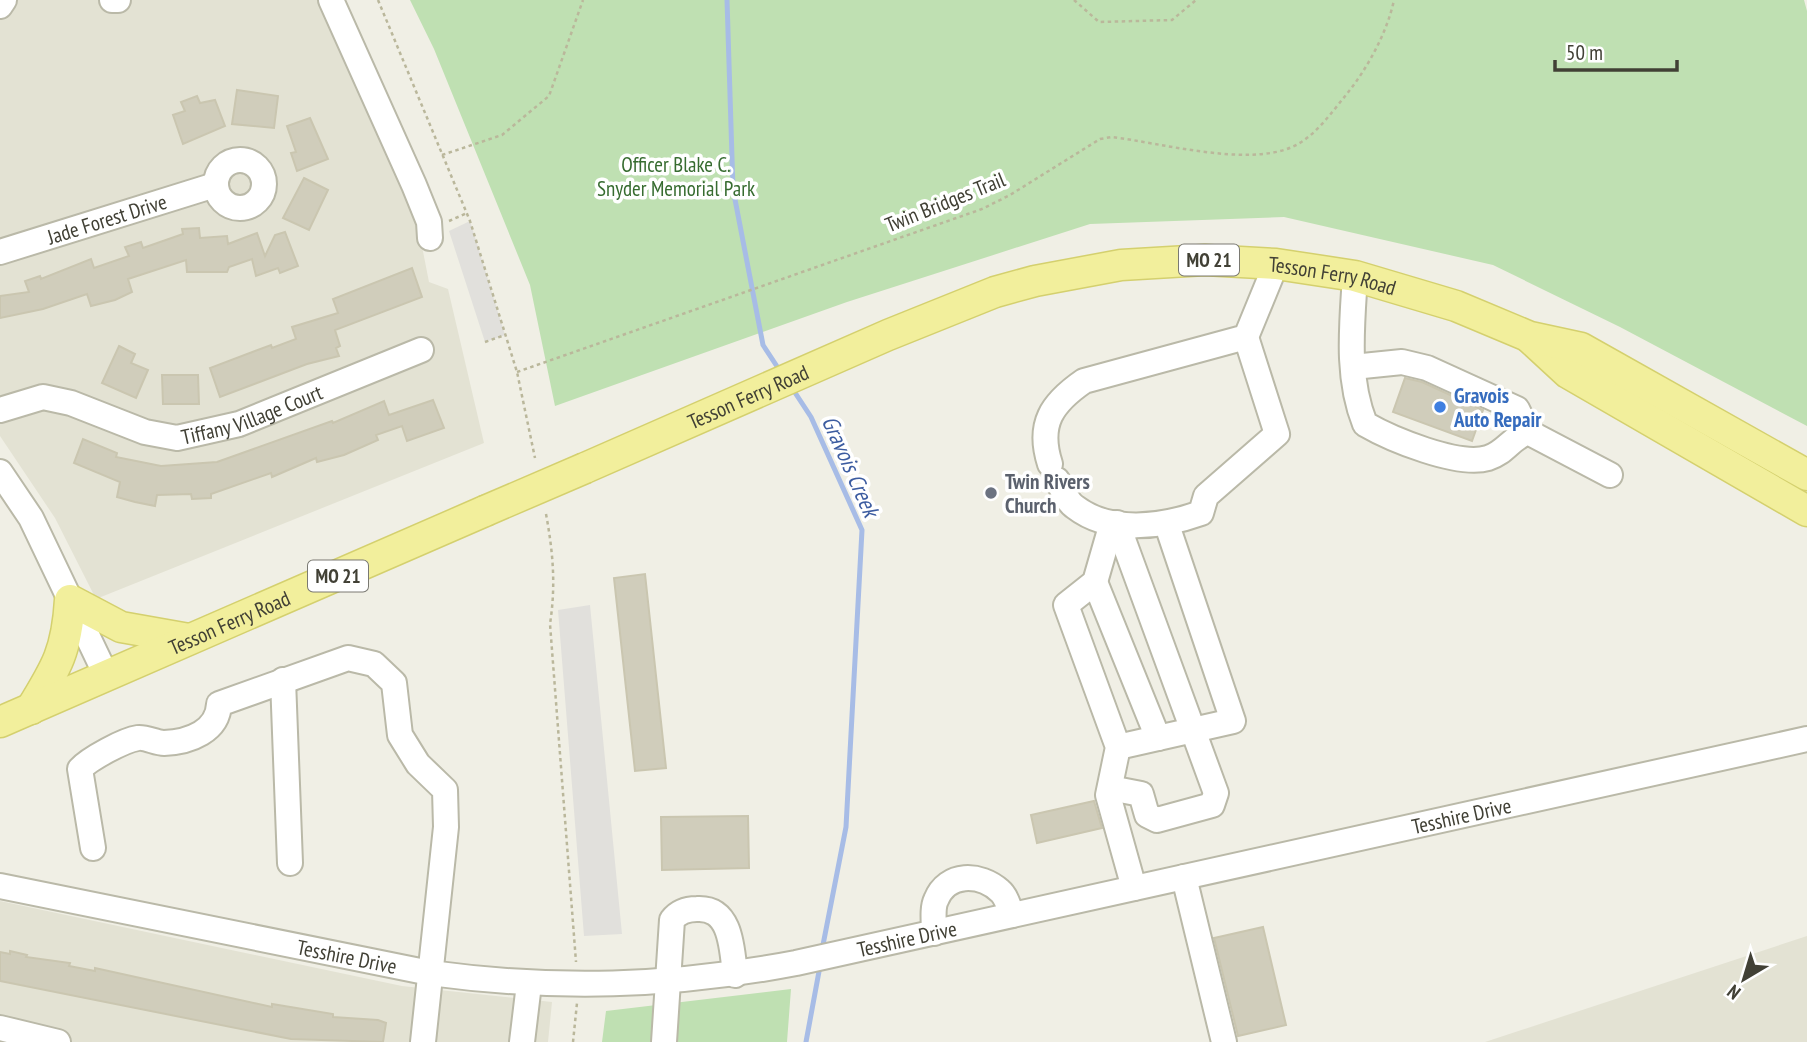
<svg xmlns="http://www.w3.org/2000/svg" width="1807" height="1042" viewBox="0 0 1807 1042" font-family="'PT Sans Narrow',sans-serif">
<rect width="100%" height="100%" fill="#f0efe5"/>
<!-- residential -->
<path fill="#e3e2d3" d="M0,0H323L408,199L419,231L429,282L448,289L484,443L96,599L55,518L0,436Z
M0,901L402,986L552,1002L548,1042H0Z
M1807,936V1042H1485Z"/>
<!-- green -->
<path fill="#bfe0b2" d="M410,0H1804L1807,11V426L1620,327L1493,265L1284,217L1090,224L847,302L555,406L530,285L434,49Z
M791,989L787,1042H602L606,1011Z"/>
<!-- parking -->
<path fill="#e1e0dc" d="M470,221L505,335L485,342L449,231Z
M590,605L622,934L584,936L558,610Z"/>
<g fill="none" stroke-linecap="round" stroke-linejoin="round">
<!-- stream -->
<path stroke="#a7bce6" stroke-width="5" d="M727,0L733,189L763,345L780,371
M792,388L811,417L862,530L846,827L822,950
M806,1042L820,966"/>
</g>
<!-- building -->
<path fill="#d0cdbb" stroke="#cac6b0" stroke-width="2" d="M237,90L278,96L274,128L232,124Z
M197,96L200,103L215,100L225,126L183,144L173,115L185,111L181,102Z
M310,118L328,159L297,171L291,153L296,152L287,126Z
M304,178L328,190L309,230L283,218Z
M199,228L200,238L227,236L228,244L257,233L265,256L275,235L285,232L298,266L280,273L278,268L256,276L252,259L229,267L227,272H187L186,260L128,279L132,292L115,300L91,306L87,294L43,309L0,318V296L29,292L25,281L40,276L41,279L91,259L94,268L129,256L125,247L141,242L143,248L183,234L182,229Z
M412,268L422,297L335,330L340,346L336,348L339,356L307,364L220,397L210,368L271,345L272,348L296,339L292,327L338,313L333,299Z
M119,346L135,354L131,363L148,370L136,398L102,383Z
M162,375H198L199,404H163Z
M1405,378L1422,382L1483,410L1472,441L1393,412Z
M433,400L444,428L407,441L402,426L376,435L378,440L344,455L317,462L316,458L272,477L271,473L211,494V498L192,499L191,494L157,495L155,506L135,502L117,497L120,482L74,463L83,439L117,453L116,457L161,466L217,462L332,421L333,423L384,401L389,415Z
M645,574L666,768L635,771L614,578Z
M1094,801L1102,828L1037,843L1031,815Z
M748,816L749,868L662,870L661,817Z
M1263,927L1286,1025L1238,1036L1214,938Z
M10,951L27,955L26,957L70,963L69,966L95,971V968L272,1007V1004L333,1014V1017L378,1020L386,1023L383,1042L291,1039L0,981V952L10,954Z"/>
<g fill="none" stroke-linecap="round" stroke-linejoin="round">
<defs>
<g id="minor">
<path d="M112,0H118"/>
<path d="M331,0L414,185L429,222L430,238"/>
<path d="M0,6L4,0"/>
<circle cx="240" cy="184" r="24"/>
<path id="s1" d="M0,252L215,185"/>
<path d="M1355,276C1352,325 1346,377 1365,424C1391,439 1458,467 1488,458C1505,453 1511,438 1528,432L1610,475"/>
<path d="M1353,367L1402,362L1427,368L1517,409L1528,432"/>
<path id="s2" d="M0,410L43,397L71,403L145,432L177,438L239,424L421,350"/>
<path d="M1050,464C1037,424 1052,403 1084,381L1246,337L1276,264"/>
<path d="M0,472L31,518L106,675"/>
<path d="M1057,480C1062,488 1067,502 1075,507C1110,534 1162,527 1201,513L1206,496L1277,434L1246,337"/>
<path d="M1112,523L1095,582L1066,605L1118,747L1108,795L1134,888"/>
<path d="M1095,582L1158,738"/>
<path d="M283,680L290,863"/>
<path d="M1118,747L1233,721L1167,525"/>
<path d="M1110,788L1141,794L1147,815L1157,820L1212,805L1216,793L1117,523"/>
<path d="M93,848L80,769C89,759 124,740 138,738C146,737 156,743 164,743C190,742 218,731 219,704L348,658L374,664L394,683L400,735L418,764L445,790L446,827L423,1042"/>
<path d="M1184,877L1224,1042"/>
<path id="s3" d="M0,886L430,973C556,990 670,987 796,963L1807,739"/>
<path d="M934,933C934,923 932,908 936,900C947,872 980,873 1000,891C1006,896 1009,907 1012,915"/>
<path d="M0,1028L58,1042"/>
<path d="M522,1042L529,984"/>
<path d="M664,1042L672,920C678,912 687,909 697,909C732,907 732,950 735,975"/>
</g>
<g id="major">
<path d="M1530,338L1568,373L1807,511"/>
<path id="s4" d="M585,468L888,335L995,292L1035,281L1121,265L1205,260L1276,264L1355,276L1456,306L1530,337L1581,348L1807,475"/>
<path d="M31,709C57,667 67,650 70,600L121,627L189,639"/>
<path id="s5" d="M0,722L485,511"/>
</g>
</defs>
<!-- minor casing -->
<use href="#minor" stroke="#bab9a8" stroke-width="28"/>
<!-- major casing -->
<use href="#major" stroke="#d4d06e" stroke-width="33"/>
<!-- path -->
<path stroke="#bab79b" stroke-width="2.5" stroke-dasharray="3.5 3.5" stroke-linecap="butt" d="M378,0L470,221L517,372L535,458
M1074,0L1099,22L1172,20L1196,0
M442,155L502,135L549,96L583,0
M449,221L467,213
M485,342L505,335
M517,372L982,209L1010,195L1100,139L1112,137C1161,143 1247,167 1292,147C1315,137 1331,113 1346,95C1367,69 1387,33 1394,0
M546,514C553,552 556,585 550,624L576,962
M573,1042L577,1003"/>
<!-- minor -->
<use href="#minor" stroke="#fff" stroke-width="24"/>
<!-- major -->
<use href="#major" stroke="#f2ef9c" stroke-width="30"/>
<defs>
<path id="major-bridge" d="M485,511L585,468"/>
</defs>
<!-- major-bridge casing -->
<use href="#major-bridge" stroke="#d4d06e" stroke-width="33" stroke-linecap="butt"/>
<!-- major-bridge -->
<use href="#major-bridge" stroke="#f2ef9c" stroke-width="30"/>
</g>
<!-- markers -->
<circle fill="#3f7fe0" stroke="#fff" stroke-width="2.5" cx="1440" cy="407" r="7"/>
<circle fill="#6b7280" stroke="#fff" stroke-width="2.5" cx="991" cy="493" r="7"/>
<g text-anchor="middle" dominant-baseline="central" stroke-width="7" stroke-linejoin="round" paint-order="stroke">
<!-- shield labels -->
<g fill="#fff" stroke="#7a7972" stroke-width="2">
<rect x="1179" y="244.5" width="60" height="31" rx="5"/>
<rect x="308" y="560.5" width="60" height="31" rx="5"/>
</g>
<g font-size="19" font-weight="bold" fill="#414035">
<text x="1209" y="260">MO 21</text>
<text x="338" y="576">MO 21</text>
</g>
<!-- park labels -->
<g font-size="21" fill="#376c30" stroke="#fff">
<text x="676" y="164">Officer Blake C.<tspan x="676" dy="24">Snyder Memorial Park</tspan></text>
</g>
<!-- street labels -->
<g font-size="21" fill="#414035" stroke="#fff">
<text transform="translate(945 202) rotate(-22)">Twin Bridges Trail</text>
<text stroke="none"><textPath href="#s1" startOffset="112">Jade Forest Drive</textPath></text>
<text stroke="none"><textPath href="#s4" startOffset="788">Tesson Ferry Road</textPath></text>
<text stroke="none"><textPath href="#s4" startOffset="178">Tesson Ferry Road</textPath></text>
<text stroke="none"><textPath href="#s2" startOffset="264">Tiffany Village Court</textPath></text>
<text stroke="none"><textPath href="#s5" startOffset="250">Tesson Ferry Road</textPath></text>
<text stroke="none"><textPath href="#s3" startOffset="1488">Tesshire Drive</textPath></text>
<text stroke="none"><textPath href="#s3" startOffset="920">Tesshire Drive</textPath></text>
<text stroke="none"><textPath href="#s3" startOffset="354">Tesshire Drive</textPath></text>
</g>
<!-- shop labels -->
<g font-size="21" font-weight="bold" fill="#366cbe" stroke="#fff" text-anchor="start">
<text x="1454" y="395">Gravois<tspan x="1454" dy="24">Auto Repair</tspan></text>
</g>
<!-- worship labels -->
<g font-size="21" font-weight="bold" fill="#5b616d" stroke="#fff" text-anchor="start">
<text x="1005" y="481">Twin Rivers<tspan x="1005" dy="24">Church</tspan></text>
</g>
<!-- water labels -->
<g font-size="23" font-style="italic" fill="#3c5ca0" stroke="#fff">
<text transform="translate(851 466) rotate(66)">Gravois Creek</text>
</g>
</g>
<!-- north arrow -->
<g transform="translate(1744 979) rotate(218)" stroke="#ffffff" stroke-width="5" paint-order="stroke">
<path d="M0-5L12 26L0 18L-12 26Z" fill="#414035"/>
<text y="-10" font-size="19" font-weight="bold" text-anchor="middle" fill="#414035">N</text>
</g>
<!-- scale -->
<path d="M1555 60v10h122v-10" fill="none" stroke="#414035" stroke-width="3.5"/>
<text x="1566" y="60" font-size="21" fill="#414035" stroke="#ffffff" stroke-width="5" paint-order="stroke">50 m</text>
</svg>
